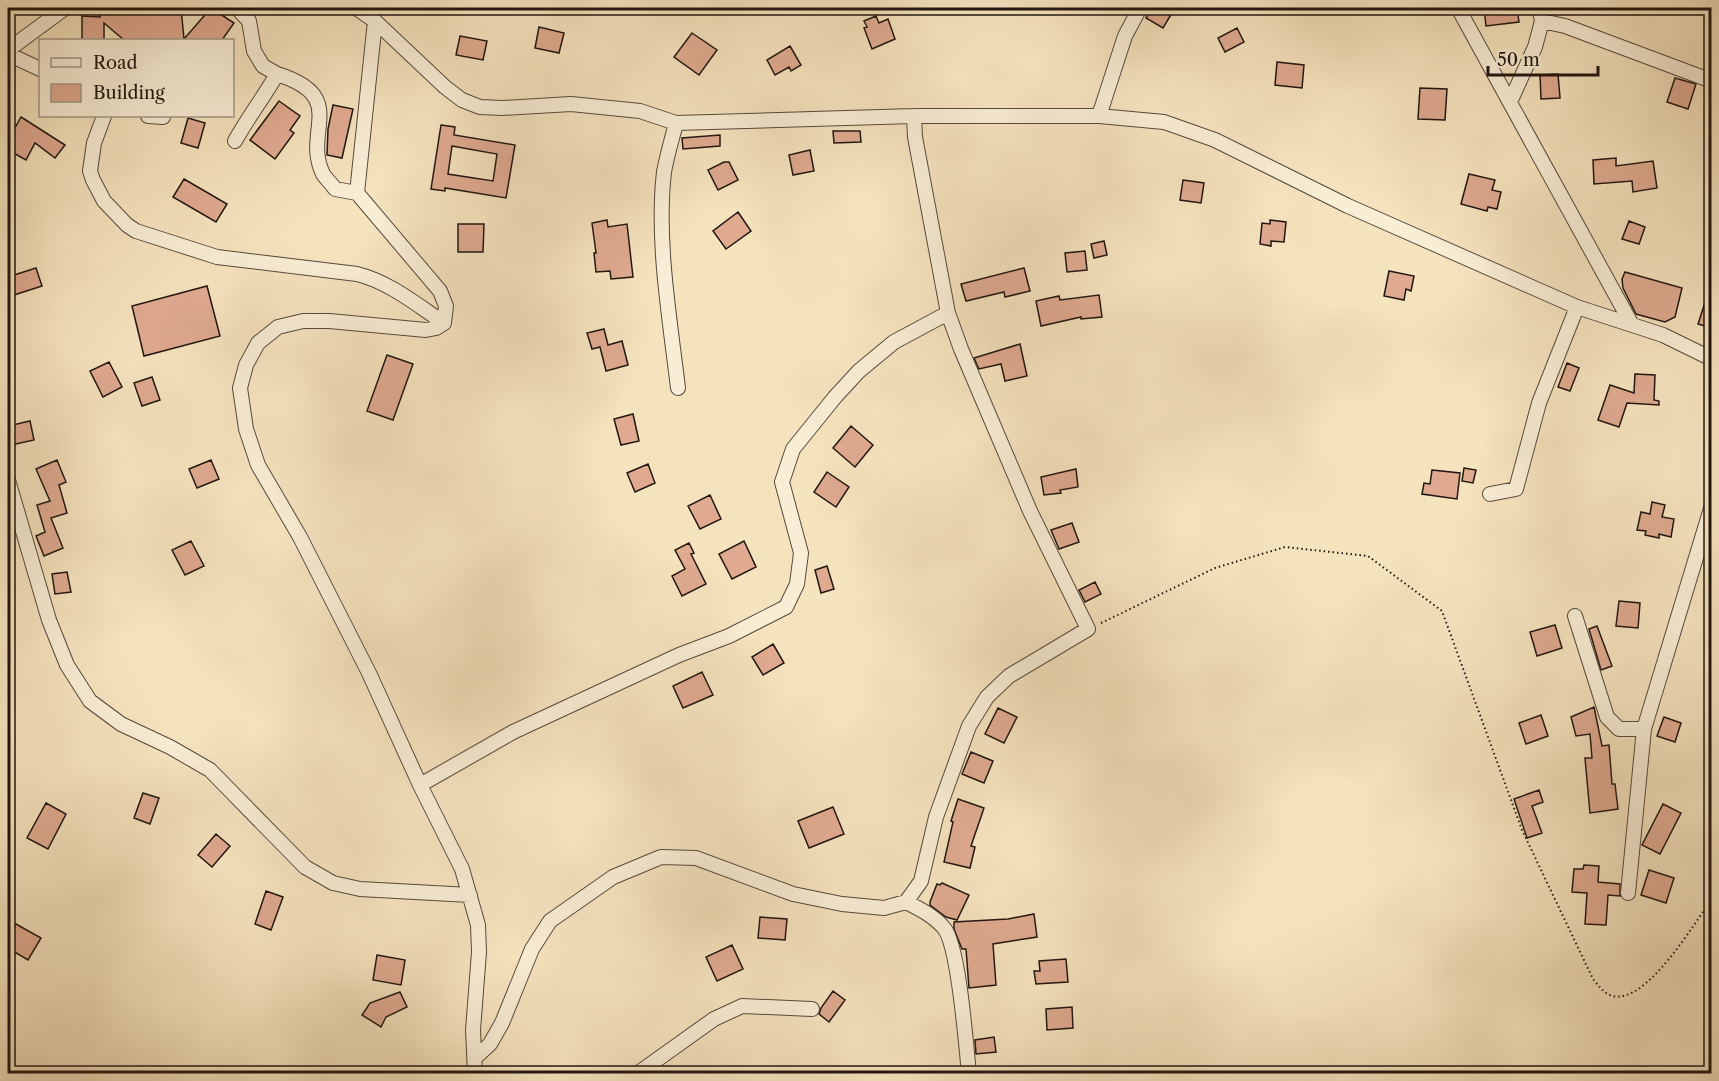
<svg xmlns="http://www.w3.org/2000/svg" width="1719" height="1081" viewBox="0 0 1719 1081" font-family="'Libre Caslon Text',serif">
<rect width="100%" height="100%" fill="#f5e3be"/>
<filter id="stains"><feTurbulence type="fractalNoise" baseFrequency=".00333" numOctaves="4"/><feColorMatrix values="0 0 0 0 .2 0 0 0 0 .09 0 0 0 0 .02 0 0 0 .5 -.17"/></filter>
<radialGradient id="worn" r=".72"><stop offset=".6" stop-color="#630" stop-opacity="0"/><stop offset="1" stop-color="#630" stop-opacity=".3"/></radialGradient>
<!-- building -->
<path fill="#dfaa90" stroke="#211610" stroke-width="1.5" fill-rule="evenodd" d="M100,8H181L184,39L211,8L234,23L222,40H124L104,23V40H82V16L100,17Z
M1152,8H1175L1163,28L1146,18Z
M1484,8H1517L1519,22L1486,26Z
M876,16L879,23L888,19L895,39L872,49L864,28L867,27L864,21Z
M539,27L564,33L559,53L535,48Z
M1237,28L1244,42L1225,52L1218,38Z
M692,33L717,50L699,75L674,57Z
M460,36L487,41L483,60L456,55Z
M790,46L801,65L791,71L789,67L775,75L767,60Z
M1277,62L1304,65L1302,88L1275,85Z
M1558,74L1560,98L1541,99L1540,75Z
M1675,78L1696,84L1688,109L1667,102Z
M1420,88L1447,89L1445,120L1418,119Z
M279,101L300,116L290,130L294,133L275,159L250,140Z
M333,105L353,109L342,158L327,155L328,129Z
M21,117L65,145L55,158L35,143L26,160L8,150V121L16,126Z
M188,118L205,123L198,148L181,143Z
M441,125L455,127L454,135L515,145L506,198L445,188V191L431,189ZM452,146L497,154L493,181L448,174Z
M833,131H860L861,142L834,143Z
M720,135V146L683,149L682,138Z
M810,150L814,171L793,175L789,155Z
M1616,158V166L1653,161L1657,188L1633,192L1632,181L1594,184L1593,160Z
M724,162H729L738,180L718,190L708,170Z
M1469,174L1495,180L1492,190L1501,192L1497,209L1488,207L1487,211L1461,204Z
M184,179L227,204L216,222L173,197Z
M1183,180L1204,183L1201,203L1180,200Z
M738,212L751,231L726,249L713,231Z
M607,220L608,227L627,224L633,277L611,279L610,271L596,272L594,253H596L592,223Z
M1270,220L1286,222L1284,242L1271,241V246L1260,244L1262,223L1270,224Z
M1629,221L1645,227L1639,244L1622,239Z
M458,224H484L483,252H458Z
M1104,241L1107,255L1094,258L1091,244Z
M1085,251L1087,270L1067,272L1065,253Z
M36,268L42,286L14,295L8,277Z
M1024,268L1030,291L1005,297L1004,292L966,301L961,284Z
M1389,271L1414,276L1411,291L1406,289L1404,300L1384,296Z
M1625,272L1682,288L1675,317L1665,322L1636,314L1623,288L1622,279Z
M207,286L220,336L144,356L132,306Z
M1709,290H1712V328L1698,324Z
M1099,295L1102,317L1081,319V317L1041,326L1036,301L1059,296L1060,300Z
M604,329L608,345L622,341L628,365L606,371L600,347L592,349L587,333Z
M1020,344L1027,376L1005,381L1001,364L979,369L974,358Z
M387,355L413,364L393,420L367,411Z
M109,362L122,387L103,397L90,371Z
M1567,363L1579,368L1570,391L1558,387Z
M1635,374L1655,375L1654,400L1659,401V405L1627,403L1619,427L1598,420L1610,385L1634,393Z
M152,377L160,400L142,406L134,383Z
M633,414L639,441L621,445L614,419Z
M30,421L34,440L11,445L8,426Z
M851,426L873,445L855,467L833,448Z
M57,460L66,482L59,485L67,513L51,518L63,548L44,556L36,536L45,532L37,505L50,501L36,469Z
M211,460L219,479L197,488L189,469Z
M648,464L655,483L635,492L627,473Z
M1464,468L1476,470L1473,483L1462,481Z
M1076,469L1078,487L1060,490L1061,493L1044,495L1041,477Z
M1432,470L1460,473L1457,499L1422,494L1424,483L1430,484Z
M827,472L849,487L836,507L814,492Z
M710,495L721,519L700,529L688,506Z
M1652,502L1665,505L1662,517L1674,519L1671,537L1659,534V538L1645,535L1646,531L1637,530L1641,512L1650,514Z
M1072,523L1079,542L1059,549L1051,530Z
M191,541L204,566L185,575L172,550Z
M744,541L756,567L732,579L719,554Z
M689,543L694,553L691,554L706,584L682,596L672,576L685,569L675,550Z
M827,566L834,589L821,593L815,570Z
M67,572L71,592L55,594L52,574Z
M1095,582L1101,594L1085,602L1079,590Z
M1619,601L1640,603L1638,628L1616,626Z
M1555,625L1562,648L1537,656L1530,632Z
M1597,626L1612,666L1601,670L1589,629Z
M773,644L784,663L763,675L752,657Z
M702,672L713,695L683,708L673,686Z
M1594,707L1602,746L1609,745L1612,784H1615L1618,809L1590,813L1585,758H1592L1590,734L1576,736L1571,717Z
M998,708L1017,717L1004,743L985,734Z
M1541,715L1548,736L1526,744L1519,723Z
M1664,717L1681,723L1675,742L1657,736Z
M971,752L993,761L984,783L962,774Z
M1539,790L1543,802L1532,806L1542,833L1527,838L1514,799Z
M143,793L159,798L150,824L134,818Z
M958,799L984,808L971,846L975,847L970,868L944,862L953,822L951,821Z
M46,803L66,814L48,849L27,838Z
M1663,804L1681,813L1660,854L1642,845Z
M833,807L844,834L809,848L798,821Z
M216,834L230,846L212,867L198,855Z
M1584,865L1599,866L1598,882L1620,884V896L1608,895L1606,925L1585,924L1587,893L1572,892L1574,869H1583Z
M1649,870L1674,878L1666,903L1641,895Z
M942,883L969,895L957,920L946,917L930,905V902L937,884L940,885Z
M266,891L283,897L271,930L255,924Z
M1034,914L1037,937L993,944L996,985L969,988L966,949H962L954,929V922L1008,919Z
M760,917L787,919L785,940L758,938Z
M16,924L41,938L28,960L8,948V939Z
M732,945L743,969L717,981L706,957Z
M377,955L405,960L401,985L373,980Z
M1066,959L1068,982L1036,984L1034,971H1040L1039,961Z
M833,991L845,1000L829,1022L819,1014L821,1008Z
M400,992L407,1007L386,1017L381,1027L362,1015L370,1003Z
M1072,1007L1073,1028L1047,1030L1046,1009Z
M994,1037L996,1052L976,1054L975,1040Z"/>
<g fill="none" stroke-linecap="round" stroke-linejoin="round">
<defs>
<path id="minor" d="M237,8L249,21L254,51L263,66L277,74
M356,8L375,21L445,87L462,100L480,107L502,108L571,104L640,111L676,123L914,116H1099L1164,122L1215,140L1348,206L1577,307L1663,335L1712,359
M1458,8L1631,323
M8,12L9,8
M375,21L357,193L440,291L446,306L444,323L436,328L426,330L329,321H303L278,327L258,343L246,365L240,388L246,429L258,465L300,537L369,673L420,785L462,869L478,925L479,952L473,1030L475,1074
M1542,21L1565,26L1712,81
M8,50L65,8
M8,54L40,69
M1510,102L1535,47L1542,21L1539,8
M104,116L94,143L90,171L93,180L104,201L127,225L136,231L217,257L357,274C389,282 416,304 444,323
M148,116L163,117
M1099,116L1125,36L1140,8
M676,123C672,139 667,155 664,172C656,240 670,320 678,388
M235,141C248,117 264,97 277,74C350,97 302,131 323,174C326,179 332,184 335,189L357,193
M8,480L49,620L67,665L90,701L121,724L170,747L210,770L305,867L333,883L360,889L470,895
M1490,494L1516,489L1539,403L1577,307
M1575,616L1607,717L1619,729H1644
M420,785L513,732L679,655L729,636L786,607L797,584L801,553L782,482L793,449L835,397L859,371L894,342L948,313
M1628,893L1644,729L1712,505
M906,902C920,909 934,916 944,928C959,946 966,1045 969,1074
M475,1058L490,1044L502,1023L532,949L550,921L613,877L661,857L696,858L793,894L842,904L884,908L906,902L921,881L936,817L969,726L987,697L1009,676L1088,629L1030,511L961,349L948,313L915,137L914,116
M637,1074L714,1019L742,1006L812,1009"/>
</defs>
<!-- minor casing -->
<use href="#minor" stroke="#56493c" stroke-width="16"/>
<!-- path -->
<path stroke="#211610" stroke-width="2" stroke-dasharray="1.5 3" stroke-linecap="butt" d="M1101,623L1215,568L1285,547L1368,556L1442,611L1522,830L1593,979C1599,986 1604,994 1613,996C1647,1004 1694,923 1712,899"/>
<!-- minor -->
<use href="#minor" stroke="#f8edd5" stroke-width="14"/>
</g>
<!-- margin -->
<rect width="1719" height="1081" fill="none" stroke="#f5e3be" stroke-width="30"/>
<rect x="9" y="9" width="1701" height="1063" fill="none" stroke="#211610" stroke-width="3"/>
<rect x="15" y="15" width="1689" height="1051" fill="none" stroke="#211610" stroke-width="1.5"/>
<!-- legend -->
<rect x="39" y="39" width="195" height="78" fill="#f8edd5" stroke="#a29786" stroke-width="1.5"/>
<rect x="51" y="58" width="30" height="9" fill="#f8edd5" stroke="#a29786" stroke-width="1.5"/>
<text x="93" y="69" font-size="18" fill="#211610">Road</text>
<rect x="51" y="84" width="30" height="18" fill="#dfaa90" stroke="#a29786" stroke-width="1.5"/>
<text x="93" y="99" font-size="18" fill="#211610">Building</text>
<!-- scale -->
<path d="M1488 66v9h110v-9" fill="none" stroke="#211610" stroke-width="3"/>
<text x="1497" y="66" font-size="18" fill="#211610" stroke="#f8edd5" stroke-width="4.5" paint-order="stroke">50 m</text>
<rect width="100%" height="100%" filter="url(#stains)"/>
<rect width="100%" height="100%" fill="url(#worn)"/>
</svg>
